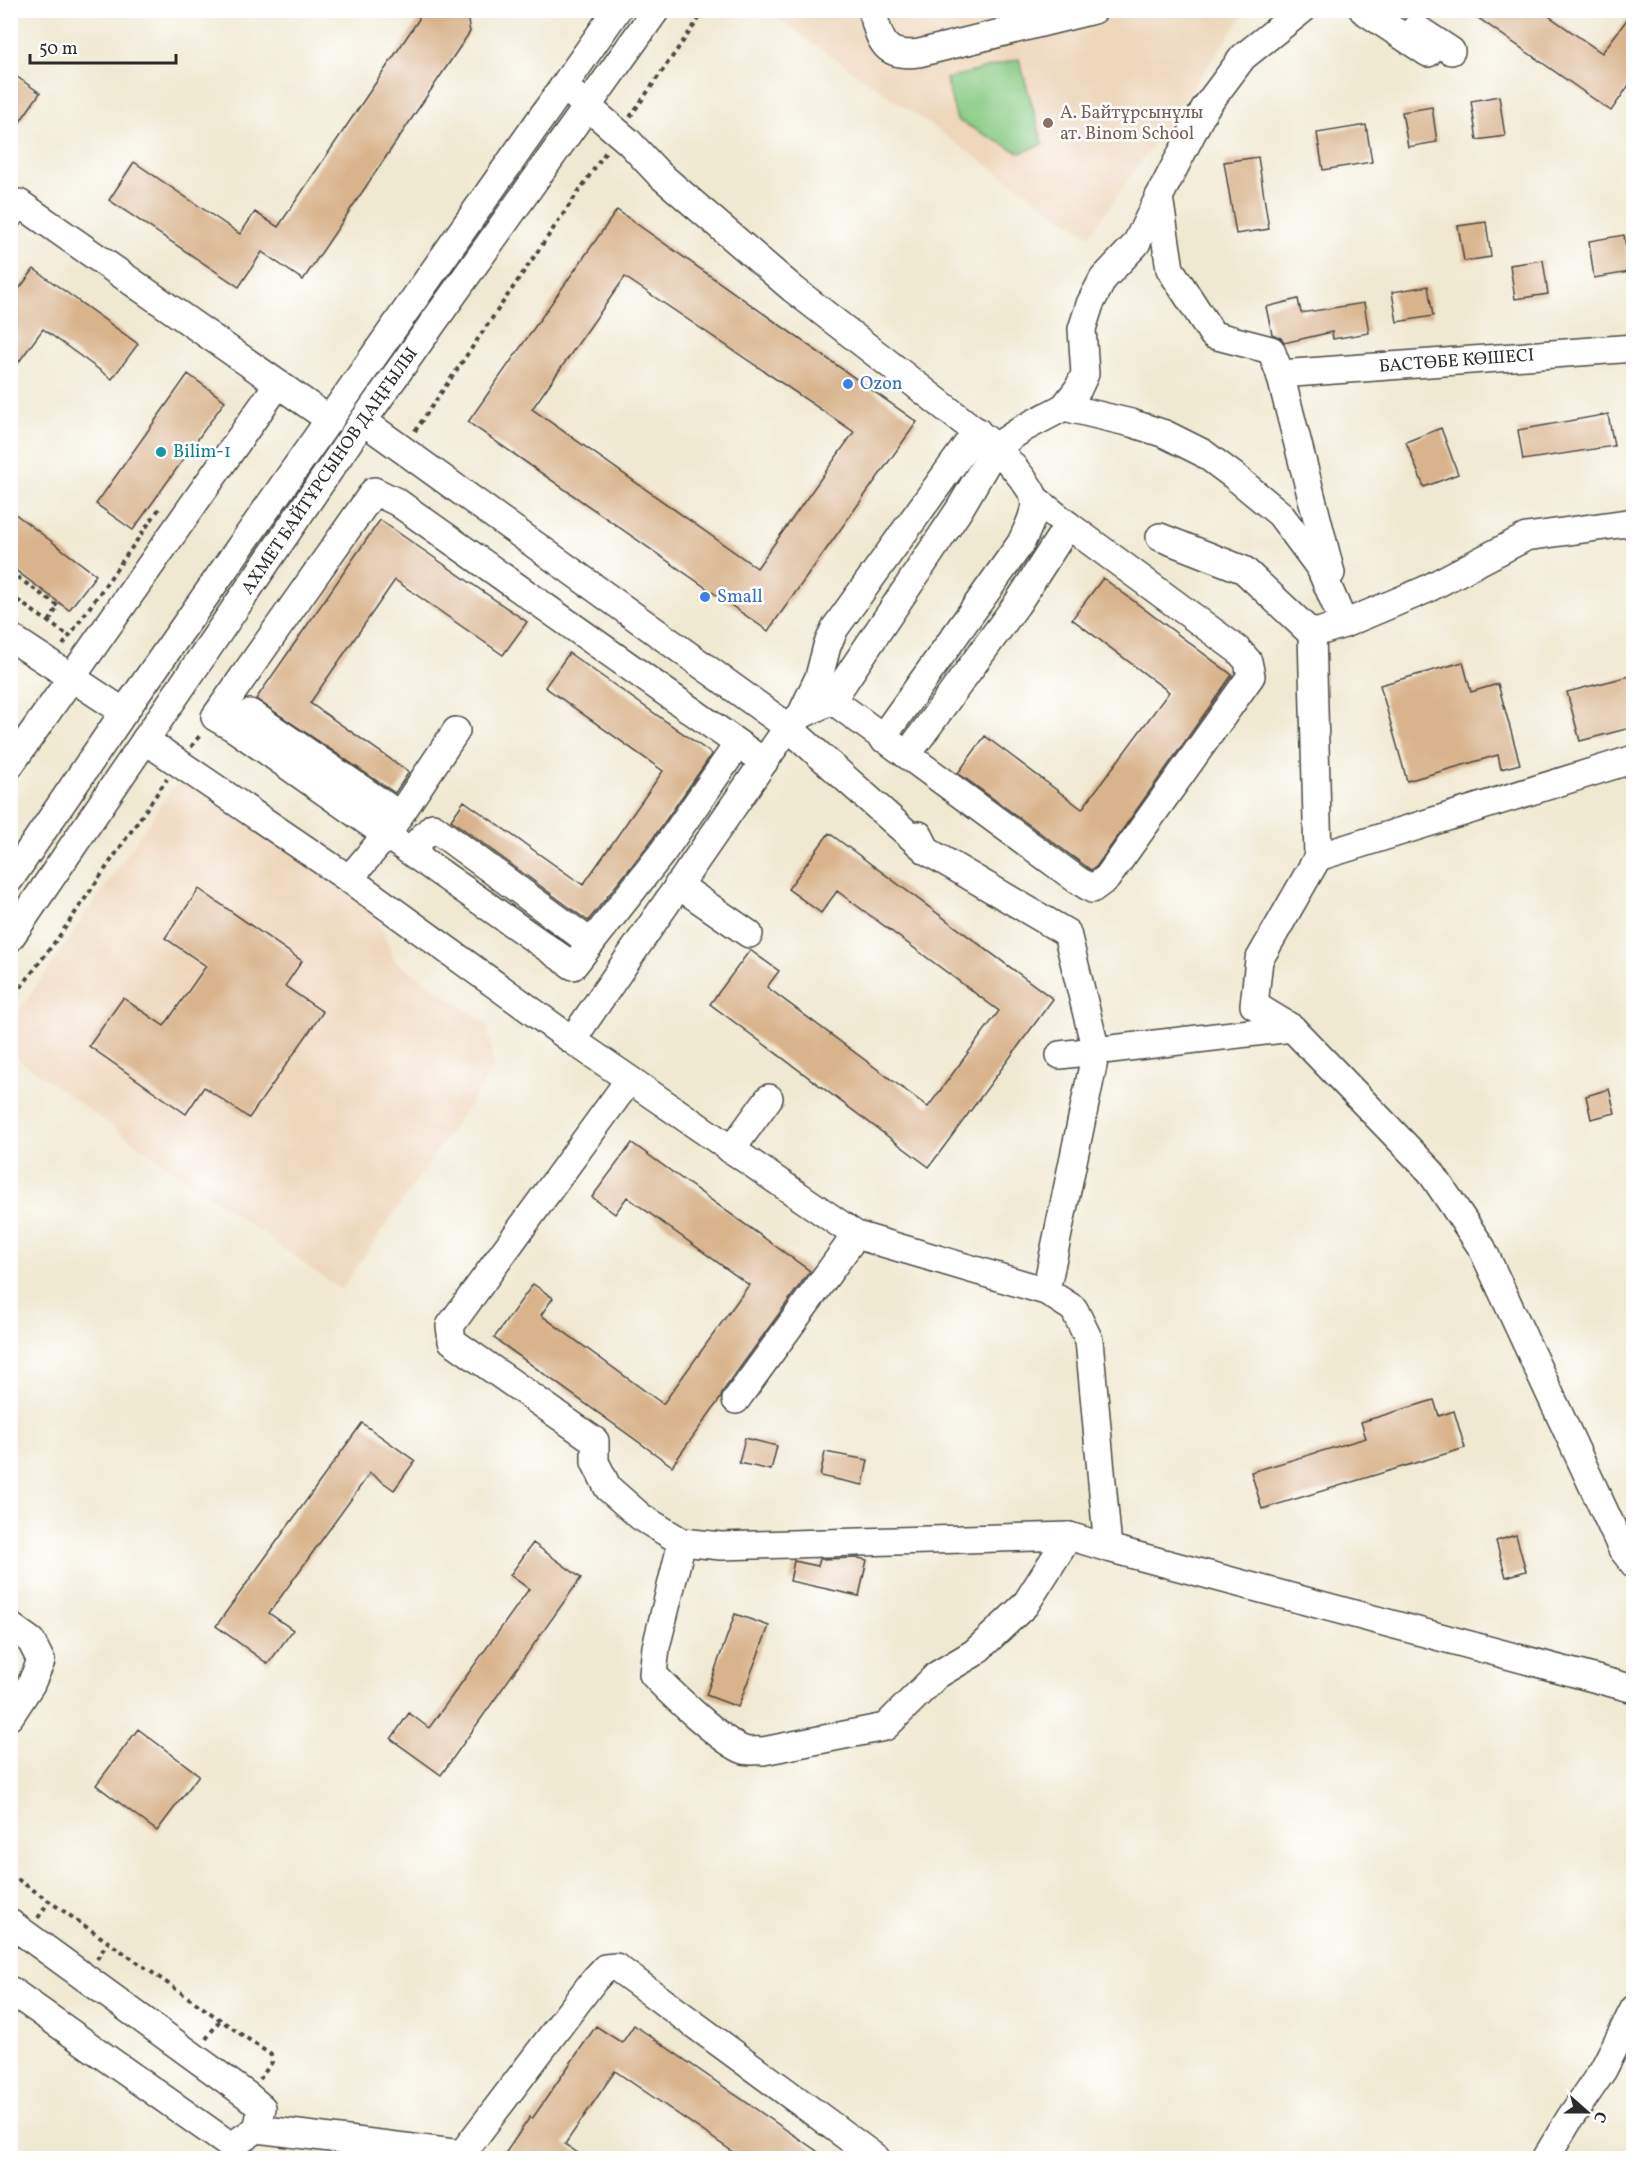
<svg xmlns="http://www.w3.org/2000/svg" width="1644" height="2169" viewBox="0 0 1644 2169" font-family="Vollkorn,serif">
<rect width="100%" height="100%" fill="#fff"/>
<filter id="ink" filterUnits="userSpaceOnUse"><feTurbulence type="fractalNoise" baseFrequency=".0167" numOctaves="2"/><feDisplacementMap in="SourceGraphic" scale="12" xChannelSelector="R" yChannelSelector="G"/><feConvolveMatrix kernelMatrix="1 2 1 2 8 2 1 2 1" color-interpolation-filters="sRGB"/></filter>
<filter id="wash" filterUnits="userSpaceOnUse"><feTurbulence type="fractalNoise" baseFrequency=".008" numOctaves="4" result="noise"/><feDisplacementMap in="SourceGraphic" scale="24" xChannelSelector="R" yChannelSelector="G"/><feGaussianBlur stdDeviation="1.35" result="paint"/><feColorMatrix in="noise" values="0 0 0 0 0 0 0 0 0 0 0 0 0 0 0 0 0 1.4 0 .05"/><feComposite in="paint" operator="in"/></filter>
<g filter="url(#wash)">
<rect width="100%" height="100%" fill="#f0e9d1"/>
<!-- built -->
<path fill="#eed7bb" d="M767,11H1246L1089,236Z
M180,777L373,907L394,960L487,1024L494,1068L341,1290L11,1054V1023Z"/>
<!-- green -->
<path fill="#88ca83" stroke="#5a7a57" stroke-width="1.5" d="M1019,59L1043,144L1020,153L957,120L946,79Z"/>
<g id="blocks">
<!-- building -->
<path fill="#d9b38c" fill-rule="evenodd" d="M417,10H466L470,32L303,280L262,252L239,287L109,200L134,162L240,234L255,212L278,227L419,19Z
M1467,10H1540L1602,53L1634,10V78L1611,111Z
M10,72L40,93L10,136Z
M1499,96L1505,136L1477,140L1471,101Z
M1432,107L1437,142L1408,147L1402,112Z
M1366,125L1372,162L1323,170L1317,133Z
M1258,157L1269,229L1236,234L1224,162Z
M617,210L917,422L768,631L468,422ZM625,277L854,432L757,568L532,409Z
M1486,222L1491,257L1464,261L1458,226Z
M1624,235L1630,272L1594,278L1589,241Z
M1543,260L1548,294L1515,299L1510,265Z
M34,269L138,344L112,379L43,329L10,374V301Z
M1428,286L1433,316L1397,322L1392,292Z
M1298,299L1301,313L1364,303L1369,333L1333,339L1332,332L1284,343L1281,338L1272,334L1266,307Z
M188,374L225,401L133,530L96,504Z
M1608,414L1614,446L1523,460L1518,430Z
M1441,428L1458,474L1424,487L1406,442Z
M10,510L96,575L69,610L10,566Z
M380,520L527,622L503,655L395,580L310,703L409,772L395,793L256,699Z
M1103,578L1232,675L1096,867L1091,870L958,773L985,736L1082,809L1169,692L1072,619Z
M569,653L712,754L649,844L588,921L451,820L464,801L583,885L663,771L545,687Z
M1463,662L1471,692L1498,684L1520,764L1501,769L1498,755L1407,781L1380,685Z
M1634,675V727L1580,741L1567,692Z
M829,833L1053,999L929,1167L710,1004L750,950L779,971L767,987L928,1107L999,1011L837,891L821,913L788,889Z
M199,889L302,961L285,986L323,1012L249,1118L204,1087L186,1114L89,1046L123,998L164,1026L206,966L165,938Z
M1609,1089L1615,1113L1591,1119L1586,1096Z
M632,1143L810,1271L723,1391L720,1399L672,1466L494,1338L533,1284L553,1298L541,1315L663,1404L749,1285L627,1197L615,1214L592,1197Z
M1434,1400L1439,1416L1454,1411L1465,1448L1262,1509L1251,1472L1366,1438L1361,1422Z
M362,1423L415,1461L394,1490L370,1473L269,1613L293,1630L268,1664L216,1626Z
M745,1438L777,1446L771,1470L739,1463Z
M825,1452L868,1460L863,1485L820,1476Z
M1516,1535L1526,1571L1506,1577L1496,1541Z
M533,1543L581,1578L441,1775L391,1739L409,1713L429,1728L529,1589L510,1575Z
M858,1558L867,1560L859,1596L790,1581L794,1561L818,1566L820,1559Z
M735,1614L769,1626L738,1707L706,1695Z
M138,1729L199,1775L157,1831L96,1785Z
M634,2025L827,2158H742L615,2071L565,2144L585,2158H502L530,2117L532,2119L596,2026L622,2043Z"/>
</g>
</g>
<g filter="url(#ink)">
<use href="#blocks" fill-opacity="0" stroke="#494844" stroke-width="1.5"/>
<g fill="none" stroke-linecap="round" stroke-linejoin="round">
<defs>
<g id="minor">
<path d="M872,10C880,40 883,58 919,53L1094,10"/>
<path d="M1302,10L1243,57L1205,108L1159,197L1170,269L1213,335L1271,350L1280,374L1331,573"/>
<path d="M1363,10L1428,53"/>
<path d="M1416,28L1451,51"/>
<path d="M574,95L629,142L659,174L793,289L996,447C1006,459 1029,483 1034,497C1038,511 1026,531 1021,543L882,738"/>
<path d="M10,215L19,203L330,420"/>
<path id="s1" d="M1280,374L1634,348"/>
<path d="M1064,407L1078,389L1085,374L1082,329L1090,304L1103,279L1136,244L1159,197"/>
<path d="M363,421L788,727L572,1040"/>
<path d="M1634,522L1526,537L1425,590L1344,624L1312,634L1318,857L1634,759"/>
<path d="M1160,537L1244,570L1312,634"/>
<path d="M10,637L124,712"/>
<path d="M832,700L1076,879L1092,889L1107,878L1251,676L1248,661L1238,650L1068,525L1034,498"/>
<path d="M801,715L819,677L827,646L835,628L977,431"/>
<path d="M234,728L250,713L386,806L375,826"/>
<path d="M145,740L349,879L387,834L456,731"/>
<path d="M907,755L1017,604L1068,525"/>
<path d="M10,765L278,384"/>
<path d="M919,835L927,851L1067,933L1096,1051L1046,1291L1074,1309L1089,1340L1108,1548"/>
<path d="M409,851L433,827L591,943L573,966L234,728L215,717L374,491L397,502L764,762"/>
<path d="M927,851L788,727L801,715L832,700L959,510L996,447L1024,428L1064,407L1131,423L1165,434L1203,453L1234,476L1280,514L1320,568L1344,624"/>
<path d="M1318,857L1259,960L1254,1005L1292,1028L1430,1171L1482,1248L1622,1549L1634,1564"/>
<path d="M10,879L124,712L617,10"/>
<path d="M349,879L572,1040L856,1235L1046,1291"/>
<path d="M678,885L749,934"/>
<path id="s2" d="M10,938L363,421L656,10"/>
<path d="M591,943L662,853L738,744"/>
<path d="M1060,1055L1292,1028"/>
<path d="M629,1080L450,1326L452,1341L595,1441V1462L608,1488L641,1517L682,1542L721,1546L1069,1536L1108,1548L1634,1689"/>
<path d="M731,1150L769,1098"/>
<path d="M736,1400L856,1235"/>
<path d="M682,1542L656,1647L653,1674C667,1690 726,1745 744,1750C750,1752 758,1750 763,1751L885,1727L937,1675L974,1653L1025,1605L1069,1536"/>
<path d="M10,1626L31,1641L41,1661L31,1684L10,1716"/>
<path d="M10,1923L248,2096L262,2108L257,2129L231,2146L10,1990"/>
<path d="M257,2129L462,2154L469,2158"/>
<path d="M462,2154L594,1980L605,1968L616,1967L876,2158"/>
<path d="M1546,2158L1570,2118L1603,2070L1634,2009"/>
</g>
</defs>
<!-- minor casing -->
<use href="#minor" stroke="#494844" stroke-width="30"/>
<!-- path -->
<path stroke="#494844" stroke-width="4" stroke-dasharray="4.5 4.5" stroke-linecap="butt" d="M630,117L705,10
M415,431L607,150
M10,572L58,606L49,622
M10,595L70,637
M63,645L159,509
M191,747L201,734
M10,1002L60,935L167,779
M10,1874L271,2055L272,2062L260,2079
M38,1918L49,1901
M97,1959L108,1942
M206,2039L220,2020"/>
<!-- minor -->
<use href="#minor" stroke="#fff" stroke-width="27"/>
</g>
</g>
<!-- markers -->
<circle fill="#8d6e63" stroke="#fff" stroke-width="2" cx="1048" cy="123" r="6"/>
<g fill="#3f7fe0" stroke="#fff" stroke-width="2">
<circle cx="848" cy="384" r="6"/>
<circle cx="705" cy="597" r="6"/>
</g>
<circle fill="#0f9aa8" stroke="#fff" stroke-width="2" cx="161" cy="452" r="6"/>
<g text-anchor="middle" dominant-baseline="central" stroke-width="5" stroke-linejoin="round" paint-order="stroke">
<!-- education labels -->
<g font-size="18" fill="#785e54" stroke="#fff" text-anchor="start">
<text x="1060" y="113">А. Байтұрсынұлы<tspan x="1060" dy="21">ат. Binom School</tspan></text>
</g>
<!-- street labels -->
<g font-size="18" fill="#2b2b2b" stroke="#fff">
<text stroke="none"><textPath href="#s1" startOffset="177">БАСТӨБЕ КӨШЕСІ</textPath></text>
<text stroke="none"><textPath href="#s2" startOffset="566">АХМЕТ БАЙТҰРСЫНОВ ДАҢҒЫЛЫ</textPath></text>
</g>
<!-- shop labels -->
<g font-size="18" fill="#366cbe" stroke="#fff" text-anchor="start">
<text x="860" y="384">Ozon</text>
<text x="717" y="597">Small</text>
</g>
<!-- culture labels -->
<g font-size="18" fill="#0d838f" stroke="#fff" text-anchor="start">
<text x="173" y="452">Bilim-1</text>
</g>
</g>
<!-- margin -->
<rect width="1644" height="2169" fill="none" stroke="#fff" stroke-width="36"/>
<!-- north arrow -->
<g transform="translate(1587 2112) rotate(111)" stroke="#ffffff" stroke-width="4.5" paint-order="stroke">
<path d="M0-4.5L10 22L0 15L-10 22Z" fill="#2b2b2b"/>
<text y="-9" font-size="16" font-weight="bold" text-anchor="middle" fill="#2b2b2b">С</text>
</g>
<!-- scale -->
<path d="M30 54v9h146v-9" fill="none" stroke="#2b2b2b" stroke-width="3"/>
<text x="39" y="54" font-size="18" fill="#2b2b2b" stroke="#ffffff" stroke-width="4.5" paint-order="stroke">50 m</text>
</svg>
